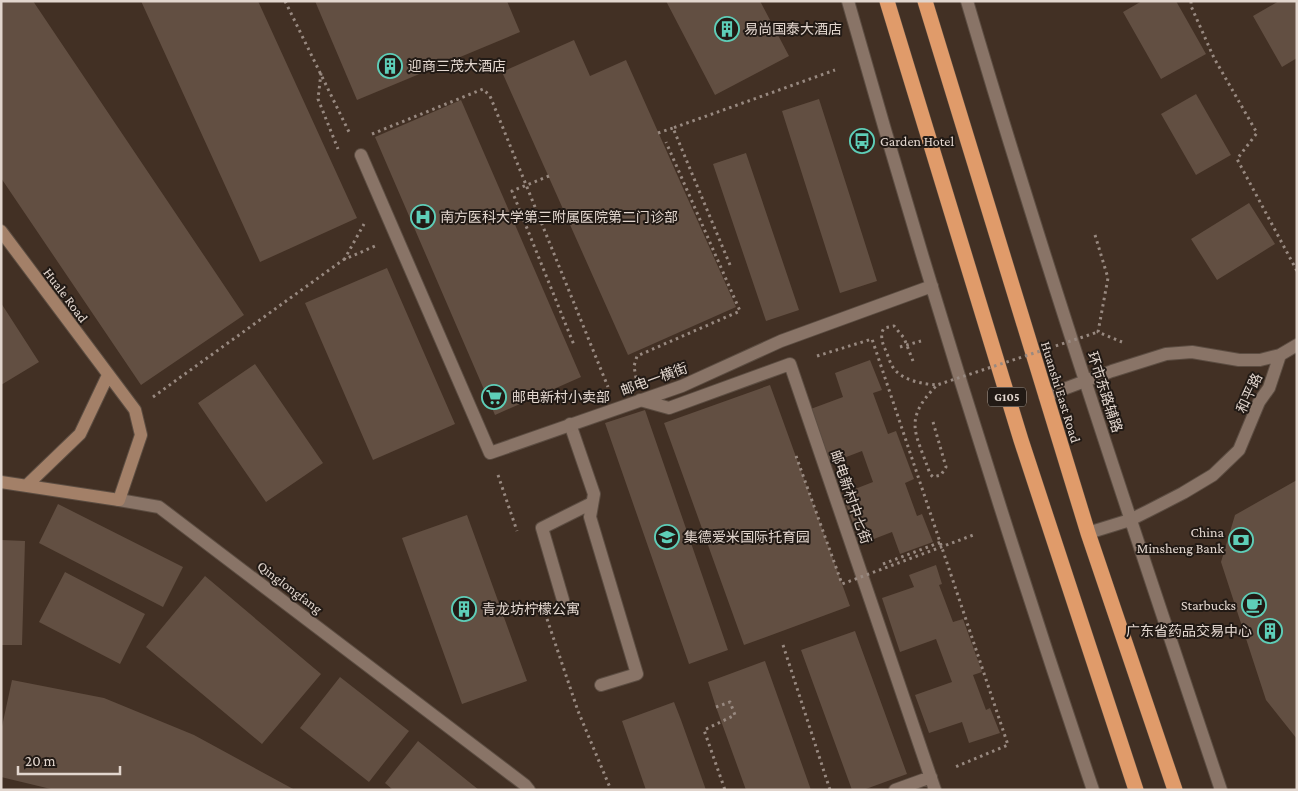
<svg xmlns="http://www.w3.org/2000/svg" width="1298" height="791" viewBox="0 0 1298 791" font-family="'Crimson Pro','Noto Sans SC',serif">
<rect width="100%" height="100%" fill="#423024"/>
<!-- building -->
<path fill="#624f42" d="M1,1H33L244,315L141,385L1,178Z
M141,1H258L357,218L260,262Z
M315,1H507L520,32L357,100Z
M666,1H760L789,56L715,95Z
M1142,1H1176L1206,54L1161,79L1123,12Z
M1279,1H1297V58L1282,67L1253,16Z
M574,40L590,76L626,60L736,307L628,355L502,72Z
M1196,94L1231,155L1196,175L1161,114Z
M819,99L877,281L840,293L782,111Z
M461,100L581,377L495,415L375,137Z
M746,153L799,310L766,321L713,164Z
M1249,203L1275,244L1217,280L1191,239Z
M387,268L455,424L373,460L305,303Z
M1,303L39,362L1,385Z
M870,360L882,390L873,393L888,434L896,431L914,479L905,483L917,516L922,514L933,542L900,554L892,532L861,544L842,494L873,482L862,451L828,464L808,410L843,397L835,373Z
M255,364L323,463L266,502L198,403Z
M770,385L850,606L744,645L664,423Z
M645,410L728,650L689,664L605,423Z
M1297,480V739L1266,700L1221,562L1235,515Z
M58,504L183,567L163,607L39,543Z
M467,515L527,681L462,704L402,538Z
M1,540L25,541L22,645H1Z
M936,565L942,584L939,585L953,622L963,619L982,672L973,675L986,710L990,708L1000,733L969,743L962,722L929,733L915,695L952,682L936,639L900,652L882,598L914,587L909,575Z
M65,572L145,614L120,664L39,622Z
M205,576L321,674L262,744L146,647Z
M855,631L907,774L863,790H852L801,650Z
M765,661L811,790H746L716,707L708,682Z
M340,677L409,731L369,782L300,728Z
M12,680L104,698L194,735L295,790H55L1,777V731Z
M674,702L681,720L706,790H646L622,721Z
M418,741L479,790H393L385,783Z"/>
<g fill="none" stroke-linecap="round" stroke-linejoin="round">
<defs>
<path id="lane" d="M570,424L594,494L590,517L637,674L601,685
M563,600L542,528L592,503"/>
<path id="street" d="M848,1C923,266 1005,529 1093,790
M967,1C1045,266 1133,528 1221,790
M361,155L490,453L682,386L781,341L932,286
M1045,396L1112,371L1166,354L1192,352L1239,360H1260L1280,355L1297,345
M640,400L669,408L790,364L935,790
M119,500L159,507L525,785L529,790
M1088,533L1130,520L1148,511L1183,493L1213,475L1239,450L1259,402L1269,388L1280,355
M895,790L931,777"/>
<path id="secondary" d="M1,231L135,410L141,435L119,500L1,482
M26,486L80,434L108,375"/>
<path id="highway" d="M887,1L1021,440L1136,790
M925,1L1088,533L1175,790"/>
</defs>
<!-- lane casing -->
<use href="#lane" stroke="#5c4d42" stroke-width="14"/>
<!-- street casing -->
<use href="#street" stroke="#5c4d42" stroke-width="14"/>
<!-- secondary casing -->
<use href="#secondary" stroke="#5c4d42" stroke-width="14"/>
<!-- highway casing -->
<use href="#highway" stroke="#5c4d42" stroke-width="16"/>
<!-- path -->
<path stroke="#988980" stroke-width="3" stroke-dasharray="2.5 4" stroke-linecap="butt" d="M285,1L350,134
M1191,1V6L1214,58L1257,133L1237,159L1297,271
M321,73L318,99L338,149
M658,133L673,128
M372,134L483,89L490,96L608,387
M1095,235L1108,278L1098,332L1122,342
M344,260L364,224
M730,265L673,128L835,70
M900,347L921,341
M817,356L872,339L1008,745L953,768
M636,378L634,366L637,356L740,311L666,142
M153,397L343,260L375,246
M933,422L946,467L941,475L933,477L930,474C916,432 902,421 937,385
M498,475L517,531
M883,564L941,542
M547,619L578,711L611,790
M783,645L830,790
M716,707L730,702L735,715L704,730L725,790"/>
<!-- lane -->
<use href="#lane" stroke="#897467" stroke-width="12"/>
<!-- street -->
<use href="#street" stroke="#897467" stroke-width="12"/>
<!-- secondary -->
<use href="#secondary" stroke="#a38068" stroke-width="12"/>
<!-- highway -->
<use href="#highway" stroke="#e09b6a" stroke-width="15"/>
<!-- path-bridge -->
<path stroke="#988980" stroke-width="3" stroke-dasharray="2.5 4" stroke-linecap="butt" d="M549,176L512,191L574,345
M913,361L904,338L894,326L884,328C880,334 882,341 884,347C888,354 889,362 894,369C904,381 923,384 937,385L1098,332
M796,456L842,584L976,534"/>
</g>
<!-- icons -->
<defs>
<symbol id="building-ring" viewBox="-11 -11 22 22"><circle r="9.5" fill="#221a15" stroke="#5eceb8" stroke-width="1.5"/><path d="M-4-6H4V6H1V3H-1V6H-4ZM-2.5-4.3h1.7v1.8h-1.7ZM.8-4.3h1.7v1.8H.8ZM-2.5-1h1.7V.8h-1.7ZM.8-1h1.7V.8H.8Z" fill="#5eceb8"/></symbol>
<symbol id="bus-ring" viewBox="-11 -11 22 22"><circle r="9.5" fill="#221a15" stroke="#5eceb8" stroke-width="1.5"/><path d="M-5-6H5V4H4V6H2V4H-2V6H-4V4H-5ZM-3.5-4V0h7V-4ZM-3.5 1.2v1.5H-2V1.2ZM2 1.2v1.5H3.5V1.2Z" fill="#5eceb8"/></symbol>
<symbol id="hospital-ring" viewBox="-11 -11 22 22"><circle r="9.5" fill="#221a15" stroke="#5eceb8" stroke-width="1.5"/><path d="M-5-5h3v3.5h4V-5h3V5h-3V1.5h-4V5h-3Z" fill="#5eceb8"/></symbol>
<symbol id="supermarket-ring" viewBox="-11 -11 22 22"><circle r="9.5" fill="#221a15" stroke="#5eceb8" stroke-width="1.5"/><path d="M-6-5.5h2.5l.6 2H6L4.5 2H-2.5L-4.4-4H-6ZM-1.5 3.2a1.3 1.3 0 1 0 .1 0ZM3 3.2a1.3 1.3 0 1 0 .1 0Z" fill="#5eceb8"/></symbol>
<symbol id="school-ring" viewBox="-11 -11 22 22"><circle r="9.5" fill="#221a15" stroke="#5eceb8" stroke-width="1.5"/><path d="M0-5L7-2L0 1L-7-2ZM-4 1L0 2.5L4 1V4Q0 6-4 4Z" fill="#5eceb8"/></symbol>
<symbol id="bank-ring" viewBox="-11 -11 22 22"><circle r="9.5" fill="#221a15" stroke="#5eceb8" stroke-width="1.5"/><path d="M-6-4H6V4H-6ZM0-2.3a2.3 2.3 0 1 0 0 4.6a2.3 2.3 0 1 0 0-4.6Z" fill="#5eceb8"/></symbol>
<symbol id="cafe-ring" viewBox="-11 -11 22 22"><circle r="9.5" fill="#221a15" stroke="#5eceb8" stroke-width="1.5"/><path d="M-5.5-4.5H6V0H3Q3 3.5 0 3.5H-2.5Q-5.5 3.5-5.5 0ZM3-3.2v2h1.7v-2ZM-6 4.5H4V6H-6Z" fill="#5eceb8"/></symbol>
</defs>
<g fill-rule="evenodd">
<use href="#building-ring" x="713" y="15" width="28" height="28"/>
<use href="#building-ring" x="376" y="52" width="28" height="28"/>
<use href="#bus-ring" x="848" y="127" width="28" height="28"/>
<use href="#hospital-ring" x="409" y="203" width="28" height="28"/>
<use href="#supermarket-ring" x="480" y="383" width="28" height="28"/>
<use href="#school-ring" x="653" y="523" width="28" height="28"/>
<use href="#bank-ring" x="1227" y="526" width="28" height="28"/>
<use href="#cafe-ring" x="1240" y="591" width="28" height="28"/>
<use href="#building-ring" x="450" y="595" width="28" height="28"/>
<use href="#building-ring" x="1256" y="617" width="28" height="28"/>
</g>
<g text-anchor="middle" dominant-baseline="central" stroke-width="4" stroke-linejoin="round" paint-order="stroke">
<!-- shield labels -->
<rect fill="#221a15" stroke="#a89e96" stroke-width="1" x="988" y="387.5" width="38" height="19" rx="4"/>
<g font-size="12" font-weight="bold" fill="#e2d6ce">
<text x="1007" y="397">G105</text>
</g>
<!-- poi labels -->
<g font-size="14" fill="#e2d6ce" stroke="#221a15" text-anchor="start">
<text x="744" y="29">易尚国泰大酒店</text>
<text x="408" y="66">迎商三茂大酒店</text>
<text x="880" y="141">Garden Hotel</text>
<text x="440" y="217">南方医科大学第三附属医院第二门诊部</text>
<text x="512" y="397">邮电新村小卖部</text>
<text x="1224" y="532" text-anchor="end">China<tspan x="1224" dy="16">Minsheng Bank</tspan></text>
<text x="684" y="537">集德爱米国际托育园</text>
<text x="1236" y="605" text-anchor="end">Starbucks</text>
<text x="482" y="609">青龙坊柠檬公寓</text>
<text x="1252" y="631" text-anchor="end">广东省药品交易中心</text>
</g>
<!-- street labels -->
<g font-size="14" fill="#e2d6ce" stroke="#221a15">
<text transform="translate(66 295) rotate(53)">Huale Road</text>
<text transform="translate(654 379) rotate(-20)">邮电一横街</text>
<text transform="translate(1061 392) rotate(73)">Huanshi East Road</text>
<text transform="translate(1105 392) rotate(72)">环市东路辅路</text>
<text transform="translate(1249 393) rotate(-65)">和平路</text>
<text transform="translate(851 497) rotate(71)">邮电新村中七街</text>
<text transform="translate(290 587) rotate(37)">Qinglongfang</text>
</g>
</g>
<!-- border -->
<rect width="1298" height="791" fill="none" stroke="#e2d6ce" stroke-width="5"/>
<!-- scale -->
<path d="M18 766v8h102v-8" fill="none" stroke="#e2d6ce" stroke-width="2.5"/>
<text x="25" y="766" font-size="15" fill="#e2d6ce" stroke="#221a15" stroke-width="4" paint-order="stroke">20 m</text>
</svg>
